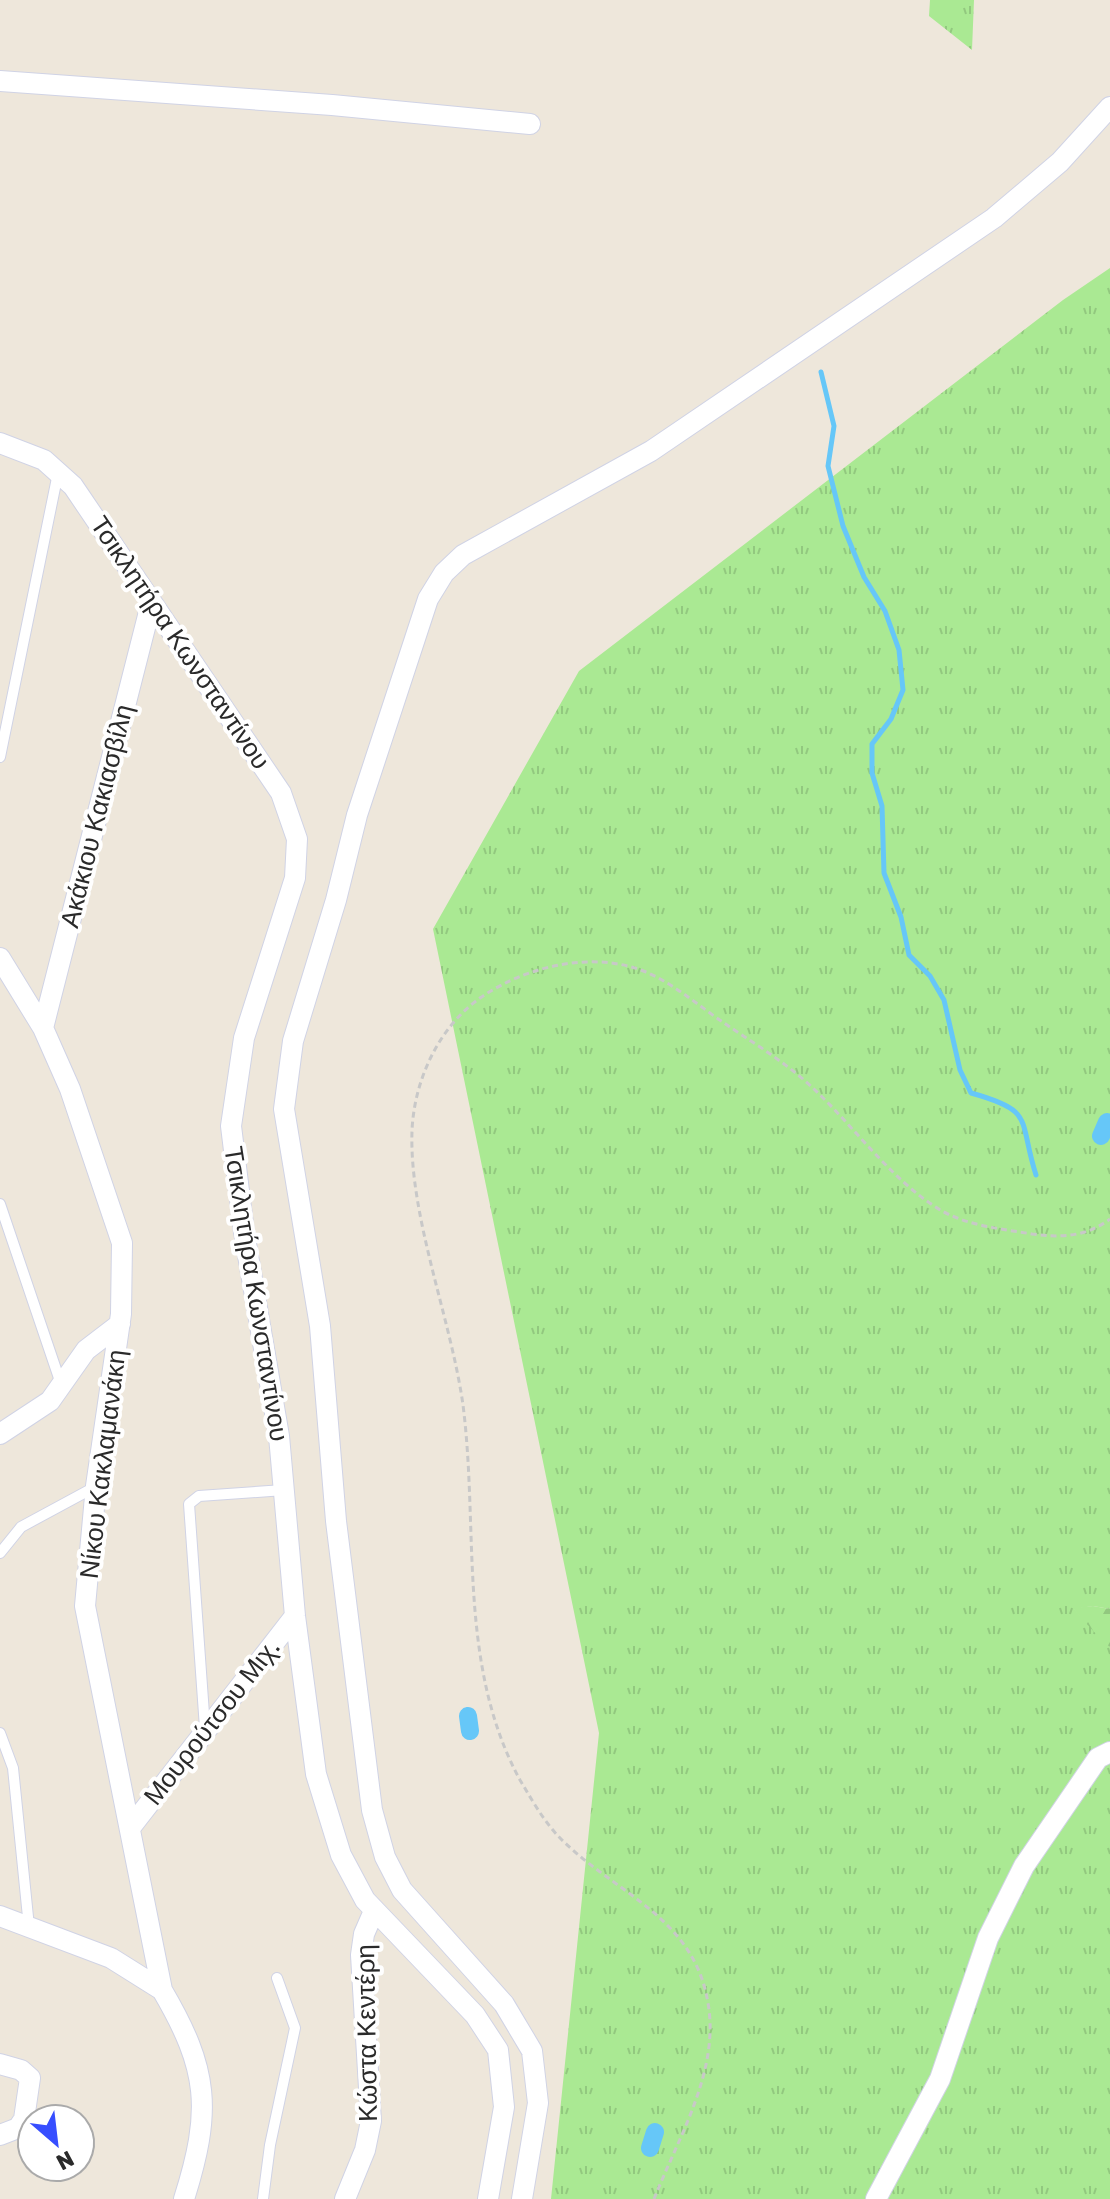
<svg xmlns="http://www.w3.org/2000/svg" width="1110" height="2199" viewBox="0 0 1110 2199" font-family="Rubik,sans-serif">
<defs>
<pattern id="grass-tufts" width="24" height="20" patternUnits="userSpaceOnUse" patternTransform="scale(2)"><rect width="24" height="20" fill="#aae993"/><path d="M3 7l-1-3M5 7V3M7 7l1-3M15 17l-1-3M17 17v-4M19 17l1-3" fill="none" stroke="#92c87f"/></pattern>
<pattern id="forest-firs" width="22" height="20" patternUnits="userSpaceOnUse" patternTransform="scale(2)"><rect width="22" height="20" fill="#aae993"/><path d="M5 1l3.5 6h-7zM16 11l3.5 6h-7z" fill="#92c87f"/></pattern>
</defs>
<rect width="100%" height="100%" fill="#eee7db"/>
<!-- grass -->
<path fill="url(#grass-tufts)" d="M930,0H974L972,50L929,16Z
M1110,268V1609L1093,1606L1074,1609L1110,1647V2199H551L599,1733L433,929L579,671L1063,300Z"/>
<!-- forest -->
<path fill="url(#forest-firs)" d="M1093,1606L1110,1609V1647C1104,1643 1077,1614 1073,1608Z"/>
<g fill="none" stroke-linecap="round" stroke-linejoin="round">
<!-- stream -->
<path stroke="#66c7f8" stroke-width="5" d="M821,372L834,426L828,466L843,526L864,577L885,611L899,650L903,690L891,719L872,744V773L882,806L884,873L901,917L909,955L930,976L944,1000L960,1070L971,1093C1036,1111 1018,1119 1036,1175"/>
<!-- canal -->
<path stroke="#66c7f8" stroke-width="18" d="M1101,1136L1107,1122
M468,1716L470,1731
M650,2148L655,2132"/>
<defs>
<path id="service" d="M0,757L58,473
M0,1204L61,1384
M0,1553L21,1527L95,1487
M205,1728L189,1504L199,1496L284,1490
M0,1733L13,1768L29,1927
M263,2199L270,2145L295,2028L277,1978"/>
<path id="minor" d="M0,81L332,105L530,124
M0,443L44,460L73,486L281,793L297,839L295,878L244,1038L231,1126L244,1232L279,1436L295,1616L316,1774L341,1855L365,1900L475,2015L498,2050L504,2107L488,2199
M0,958L43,1028L70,1089L122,1243L121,1314L96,1486L85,1606L162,1990C209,2070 212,2110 184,2199
M43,1028L151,604
M0,1434L50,1401L86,1350L120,1324
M130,1828L295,1616
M0,1916L111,1958L162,1990
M0,2064L21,2070L30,2078L24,2119L18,2128L0,2135
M345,2199L365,2150L371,2121L361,1955L364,1934L374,1911
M522,2199L538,2103L532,2051L504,2004L402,1890L385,1857L372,1810L336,1521L320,1326L284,1109L293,1041L336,900L357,815L428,599L444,573L463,555L651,451L994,218L1060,162L1110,107
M876,2199L940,2079L988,1938L1024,1866L1098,1758L1110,1752"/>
</defs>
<!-- service casing -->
<use href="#service" stroke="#d0d3e5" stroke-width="12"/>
<!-- minor casing -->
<use href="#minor" stroke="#d0d3e5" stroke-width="22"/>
<!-- path -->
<path stroke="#c8c8c8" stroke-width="3" stroke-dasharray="6 4" stroke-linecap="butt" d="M654,2199C678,2138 720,2071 708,2003C694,1917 616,1894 561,1839C544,1822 532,1800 520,1780C457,1664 479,1530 463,1405C451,1319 409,1216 412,1131C414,1081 438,1028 480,998C526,966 593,950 646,972C674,984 699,1006 724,1023C755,1044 788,1064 815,1090C856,1129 893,1182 942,1211C969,1226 1002,1229 1032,1234C1061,1238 1086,1237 1110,1219"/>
<!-- service -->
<use href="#service" stroke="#fff" stroke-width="10"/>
<!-- minor -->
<use href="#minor" stroke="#fff" stroke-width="20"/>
</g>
<g text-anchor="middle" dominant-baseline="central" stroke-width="8" stroke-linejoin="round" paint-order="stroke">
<!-- street labels -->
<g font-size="26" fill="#2a2a2a" stroke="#fff">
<text transform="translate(180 643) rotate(56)">Τσικλητήρα Κωνσταντίνου</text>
<text transform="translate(97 816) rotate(-76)">Ακάκιου Κακιασβίλη</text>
<text transform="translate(256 1294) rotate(81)">Τσικλητήρα Κωνσταντίνου</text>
<text transform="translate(103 1464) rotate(-83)">Νίκου Κακλαμανάκη</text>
<text transform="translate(212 1722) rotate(-52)">Μουρούτσου Μιχ.</text>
<text transform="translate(367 2033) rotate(-91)">Κώστα Κεντέρη</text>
</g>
</g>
<!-- north arrow -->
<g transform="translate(56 2143) rotate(152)"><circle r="38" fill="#ffffff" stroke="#aaaaaa" stroke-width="2"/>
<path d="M0-6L14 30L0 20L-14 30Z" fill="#374eff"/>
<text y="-12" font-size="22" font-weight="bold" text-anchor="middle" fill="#2a2a2a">N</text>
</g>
</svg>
